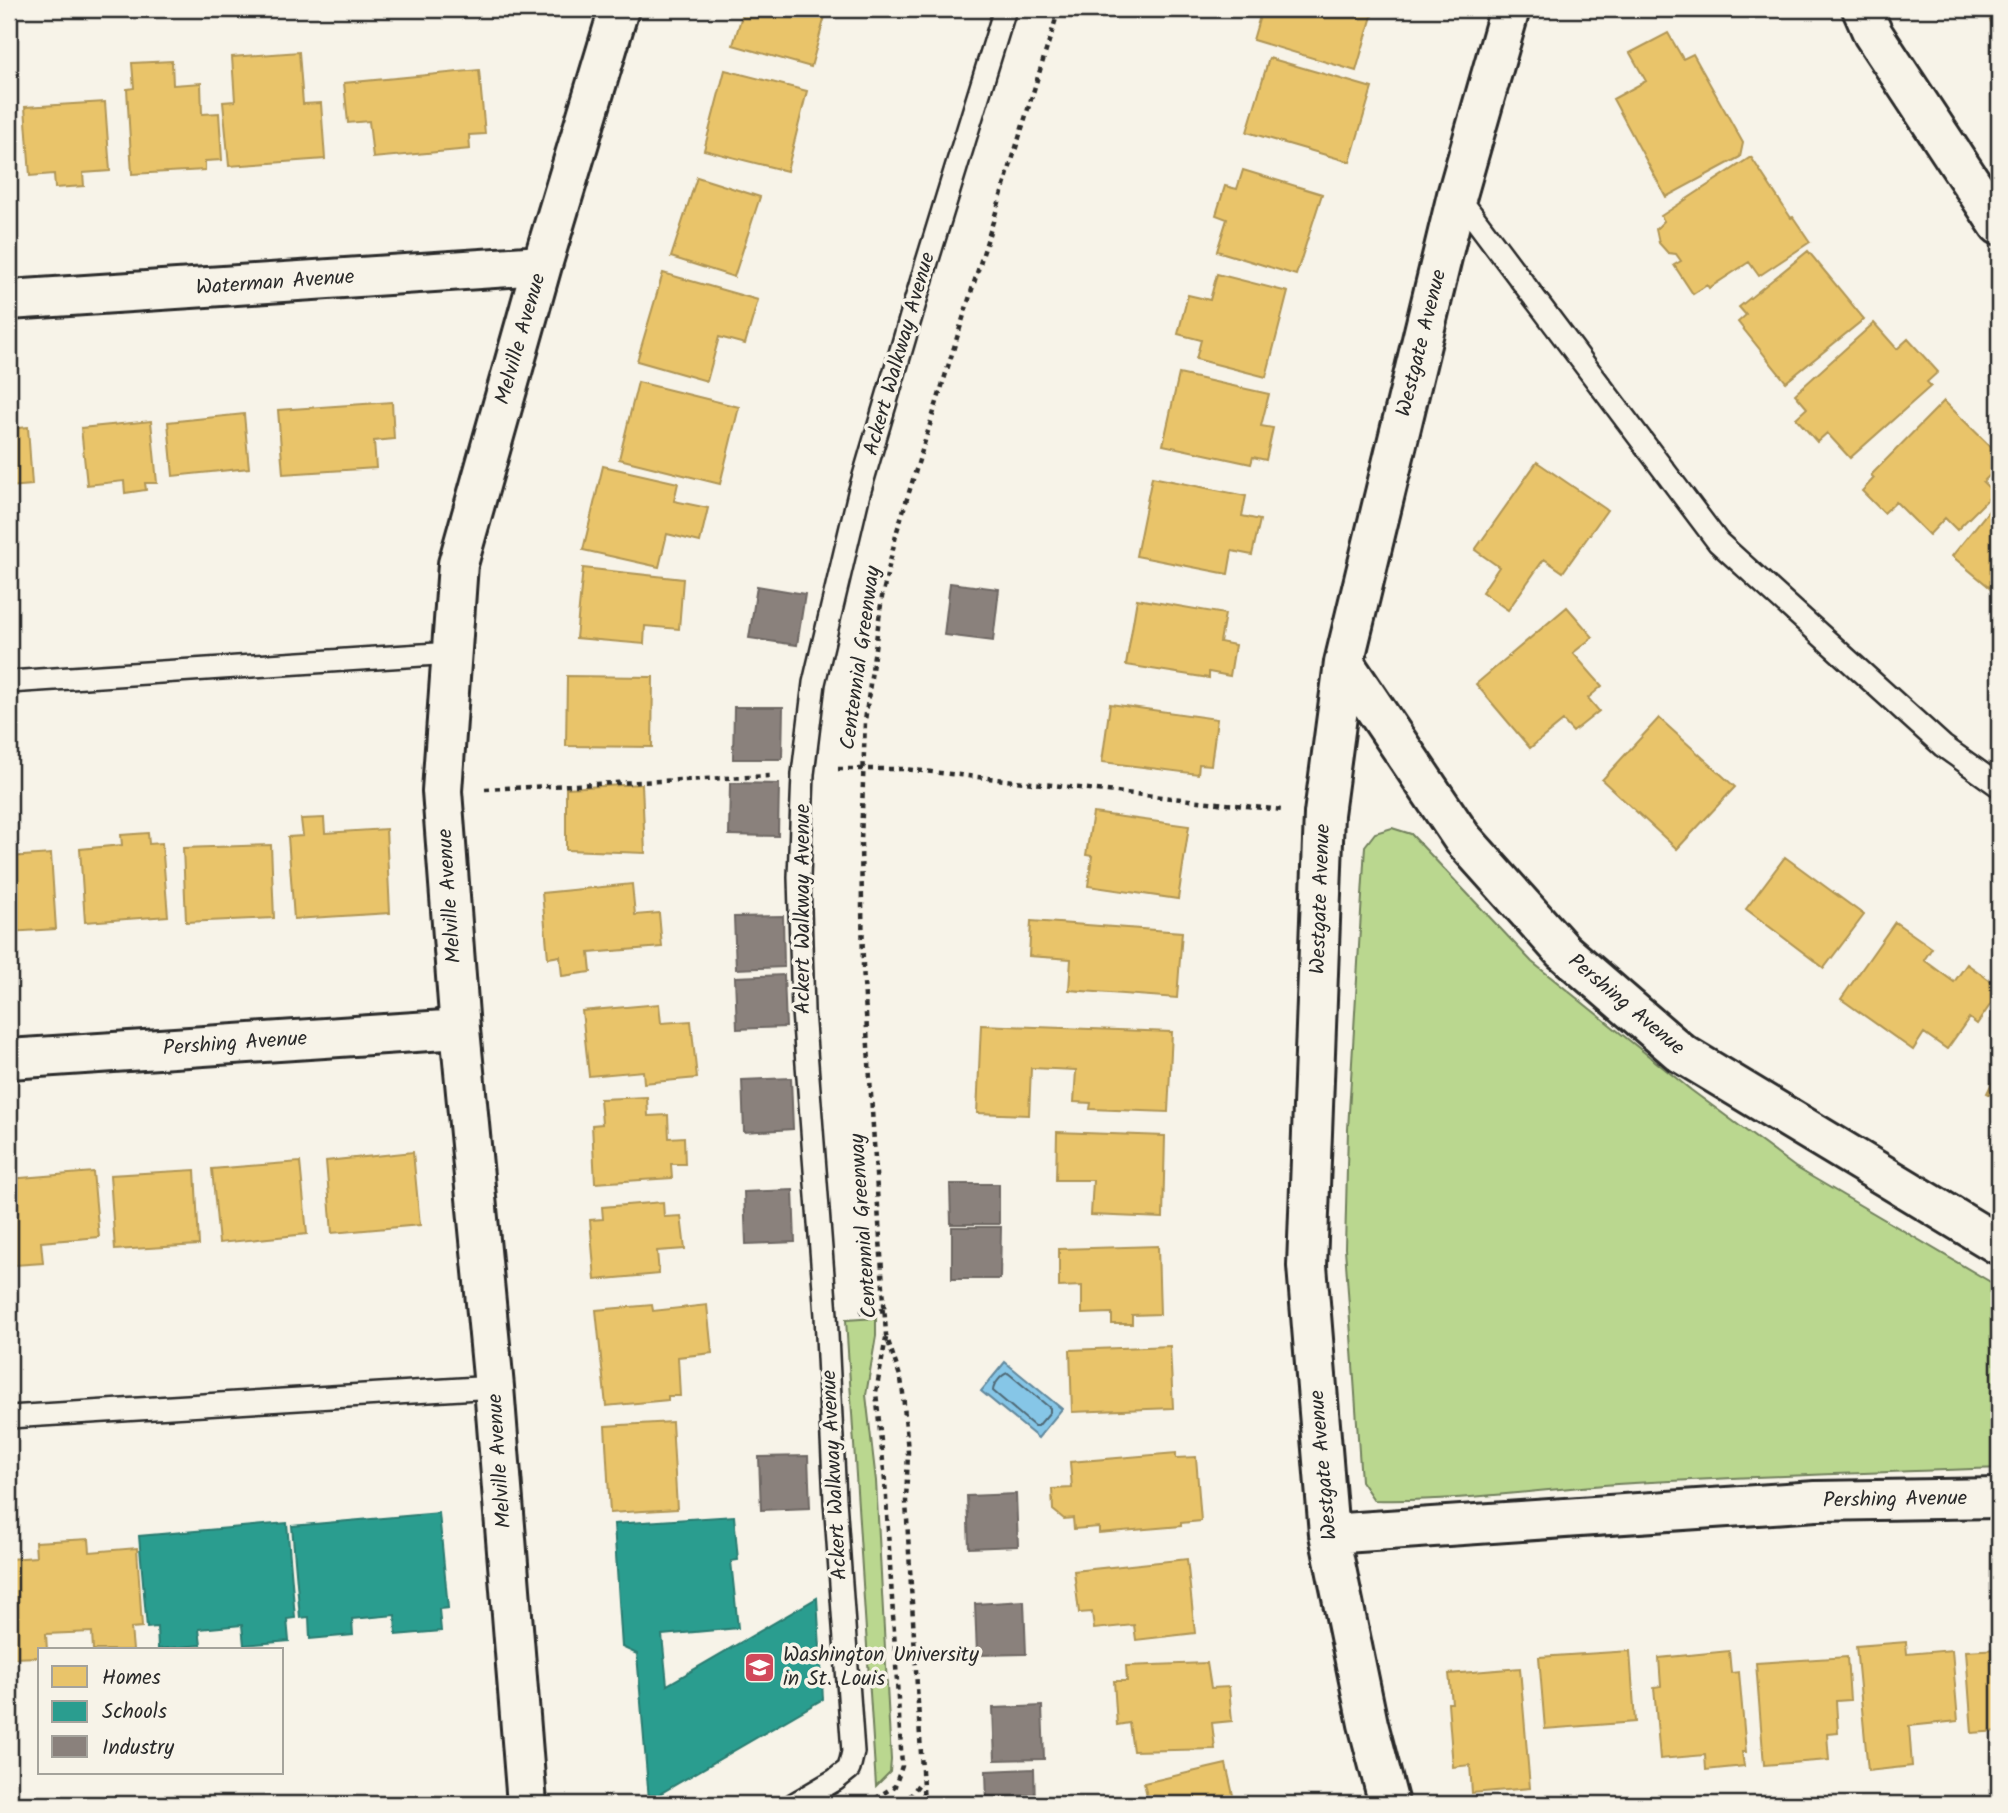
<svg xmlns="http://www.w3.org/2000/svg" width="2008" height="1813" viewBox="0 0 2008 1813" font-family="Kalam,sans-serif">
<rect width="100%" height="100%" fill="#f7f3e8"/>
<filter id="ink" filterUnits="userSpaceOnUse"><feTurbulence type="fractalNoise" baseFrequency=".0143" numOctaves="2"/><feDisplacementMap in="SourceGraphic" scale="14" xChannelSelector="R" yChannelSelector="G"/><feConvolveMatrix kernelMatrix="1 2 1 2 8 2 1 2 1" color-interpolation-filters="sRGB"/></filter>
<g filter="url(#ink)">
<!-- green -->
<path fill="#bad78f" stroke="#72815d" stroke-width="2" d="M1392,828L1411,834L1532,962L1691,1090L1795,1167L1999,1287V1468C1872,1473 1745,1476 1617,1484C1537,1490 1455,1502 1374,1500L1361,1481L1345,1248L1348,1129L1365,846L1375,833Z
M876,1318V1336L866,1395L876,1481L891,1760L890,1772L876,1786L846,1320Z"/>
<!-- water -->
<path fill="#86c6e7" stroke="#62889c" stroke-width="2" d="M1005,1362L1062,1409L1038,1438L981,1391Z"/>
<!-- homes -->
<path fill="#e9c46a" stroke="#b09657" stroke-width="2" d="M744,9H827L811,67L733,45Z
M1262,9H1374L1356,71L1253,40Z
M1999,14V33L1990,20Z
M1668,33L1683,59L1693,54L1743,143L1740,157L1666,197L1613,99L1646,81L1630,53Z
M299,52L303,104L321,103L325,159L229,166L223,102L235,101L232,57Z
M1269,58L1372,88L1350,162L1247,132Z
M172,61L173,85L201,83L202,114L219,113L222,160L205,161V170L132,174L127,89L134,88L132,63Z
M479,70L485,134L469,135L470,149L373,158L369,121L348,123L344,83Z
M725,70L807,91L787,171L704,150Z
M9,101L15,176H9Z
M105,102L110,171L83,173L84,186L55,188L54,174L30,176L25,107Z
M1751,157L1791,218L1793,217L1810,242L1759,276L1749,262L1709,288L1707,285L1693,294L1674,265L1681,261L1676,254L1668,253L1659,243L1656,229L1664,221L1661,216Z
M1243,170L1322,194L1296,275L1217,251L1227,219L1216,215L1225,186L1237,189Z
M697,177L760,197L734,277L671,257Z
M1808,251L1864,319L1786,382L1738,322L1746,315L1739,307Z
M663,273L758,300L745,344L719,337L707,381L637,361Z
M1217,274L1288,292L1266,377L1196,359L1201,340L1178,334L1188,295L1210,300Z
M1874,323L1897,349L1908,339L1938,372L1927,382L1931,386L1850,458L1827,433L1817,442L1796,418L1807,408L1795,394Z
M1179,374L1269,394L1261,426L1273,428L1266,460L1253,457L1251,464L1163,445Z
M638,382L739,407L720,484L619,459Z
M1944,401L1999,455V466L1983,482L1994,493L1957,530L1945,518L1929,535L1896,502L1884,513L1862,491L1874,478L1871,475Z
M392,402L394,439L374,441L376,468L283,474L278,410Z
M244,414L249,468L173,476L168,422Z
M151,421L157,483H145L146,490L125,493L124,481L87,485L81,428Z
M28,427L32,485L9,487V429Z
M1537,462L1607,510L1563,572L1544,559L1508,610L1482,592L1499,567L1475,550Z
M603,466L678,483L674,501L708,508L700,542L667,534L659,567L583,550Z
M1152,477L1246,496L1242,516L1260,520L1252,555L1232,551L1228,574L1136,556Z
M1999,498V595L1952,556Z
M583,568L683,579L679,629L645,626L644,644L576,638Z
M1137,599L1225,614L1220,642L1235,645L1230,676L1209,672V678L1126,665Z
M1567,607L1593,637L1573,653L1602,686L1588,698L1599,711L1573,732L1563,721L1530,748L1476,684Z
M567,676L653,677L652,747L566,746Z
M1110,704L1217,719L1211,765L1199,764L1198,774L1102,762Z
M1659,718L1735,787L1677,849L1602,780Z
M642,784L645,853L566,850V788Z
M1093,813L1189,826L1178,899L1088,886L1092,856L1086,855Z
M324,818L325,833L386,829L390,913L294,919L288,837L303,836L301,819Z
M148,833L149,844L162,843L168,916L85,922L80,849L122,845L121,835Z
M271,845L274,918L186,922L183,848Z
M51,854L56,929L9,932V857Z
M1785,857L1864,915L1824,968L1746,909Z
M632,884L635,915L659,913L662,947L589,953L591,972L562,976L560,956L548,958L542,893Z
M1031,921L1182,932L1177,998L1069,990L1071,959L1029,956Z
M1895,922L1932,948L1924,960L1954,982L1967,964L1999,987V992L1977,1024L1969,1018L1947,1049L1924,1033L1913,1050L1841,999Z
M659,1004L661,1023L691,1021L697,1078L644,1083L643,1071L589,1076L582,1011Z
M981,1025L1172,1032L1168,1112L1090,1109L1091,1103L1074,1102L1076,1070L1031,1068L1029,1115L977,1113Z
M1999,1069V1099L1987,1093Z
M647,1097L648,1116L668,1115L669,1138L684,1137L685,1164H671L672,1178L595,1183L592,1125L602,1124L600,1099Z
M1057,1132L1165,1136L1163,1218L1091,1215L1093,1180H1056Z
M413,1152L420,1225L332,1233L326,1161Z
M300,1162L307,1234L219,1243L212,1169Z
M195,1170L199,1245L115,1250L110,1175Z
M93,1172L99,1237L41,1242L43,1263L15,1265L9,1179Z
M663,1202L664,1217L681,1216L685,1249L657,1251L659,1274L595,1280L590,1220L603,1219L602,1207Z
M1158,1246L1160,1314L1132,1315V1324H1112V1313L1082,1314V1286L1059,1287V1249Z
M652,1305L653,1311L707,1305L712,1353L678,1357L680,1396H668V1400L606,1406L596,1310Z
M1170,1346L1173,1408L1072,1412L1070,1350Z
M672,1422L677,1509L610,1513L605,1426Z
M1176,1453V1458L1196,1457L1201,1521L1181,1523V1526L1099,1533V1527L1074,1529L1073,1518L1064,1519L1053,1510L1052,1489L1072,1488L1070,1462Z
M89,1539L90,1552L137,1548L142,1627L131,1628L133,1650H93L92,1632L46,1634L47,1650H40V1657L12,1658L9,1635V1559L36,1557L35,1542Z
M1187,1559L1195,1633L1136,1640L1134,1625L1094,1629L1092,1612L1079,1613L1074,1571Z
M1906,1642L1907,1654L1952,1650L1958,1721L1909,1726L1912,1766L1868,1771L1856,1646Z
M1999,1649V1731L1972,1733L1966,1651Z
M1630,1651L1635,1722L1545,1729L1539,1657Z
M1729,1651L1731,1673L1739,1672L1746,1752H1742L1744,1766L1706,1770L1705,1755L1660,1759L1654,1687L1661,1686L1659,1658Z
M1847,1657L1850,1700L1836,1701L1838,1733L1827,1734L1829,1760L1764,1765L1756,1663Z
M1207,1663L1211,1688L1229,1687L1232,1721L1212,1723L1215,1749L1133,1751L1129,1723L1117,1725L1114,1681H1127L1126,1666Z
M1520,1668L1530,1788L1472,1793L1470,1765L1453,1767L1448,1703H1452L1449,1674Z
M1226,1764L1235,1804H1149L1144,1783Z"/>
<!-- schools -->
<path fill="#2a9d8f" stroke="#2a7b71" stroke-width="2" d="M439,1513L448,1608L439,1609L441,1631L396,1635L395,1615L352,1619L353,1635L310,1639L309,1617L300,1618L292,1526Z
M734,1516L738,1560L731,1561L738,1628L662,1635L667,1685L817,1598L823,1699L649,1800L637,1654L622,1647L614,1524Z
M287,1523L295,1618L287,1619L289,1641L244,1645L242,1625L199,1629L201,1645L158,1649L157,1627L147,1628L139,1536Z"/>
<!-- industry -->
<path fill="#8a817c" stroke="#6e6764" stroke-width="2" d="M950,583L999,589L993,641L944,635Z
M757,586L805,594L797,645L749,638Z
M734,707H783L782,759H733Z
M730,783L779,784L778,836L729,835Z
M783,916L784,967L736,969L734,917Z
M784,975L786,1027L737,1029L735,977Z
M791,1078L793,1129L744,1132L742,1080Z
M950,1184H999V1224H951Z
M793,1190L795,1242L746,1244L744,1192Z
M952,1227H1001L1000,1279H952Z
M808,1456L810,1508L761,1510L759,1457Z
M1016,1494L1018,1546L969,1548L967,1496Z
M1024,1601L1026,1654L977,1655L975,1604Z
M1042,1706L1044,1759L995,1760L993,1708Z
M1034,1769L1035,1804H987L986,1771Z"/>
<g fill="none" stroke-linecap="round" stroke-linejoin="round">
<!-- shore -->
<path stroke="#4f6976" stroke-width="2" d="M1008,1373L1050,1408V1412L1038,1426H1034L993,1391C993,1385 1002,1374 1008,1373Z"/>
<defs>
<path id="lane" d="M1457,195L1718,542L1943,746L1999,786
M9,682L452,653
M9,1417L494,1387
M794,1804L835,1780L849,1769L853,1752L835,1500L826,1315L803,1011L799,877L803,774L814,683L859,493L927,262L1005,9"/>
<path id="street" d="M1862,9L1873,34L1999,225
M9,300L542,265
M1344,663L1462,838L1563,951L1681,1053L1999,1245
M9,1059L460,1029
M1329,1534L1816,1501L1999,1498
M527,1804L494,1387L460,1029L442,791L458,564L542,265L619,9
M1389,1804L1368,1724L1329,1534L1307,1266L1324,814L1344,663L1457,195L1510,9"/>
</defs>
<!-- lane casing -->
<use href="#lane" stroke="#2b2b2b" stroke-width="26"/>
<!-- street casing -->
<use href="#street" stroke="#2b2b2b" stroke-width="44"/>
<!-- path -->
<path stroke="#2b2b2b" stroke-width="4.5" stroke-dasharray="5 5" stroke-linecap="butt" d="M838,769H904L1282,810
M485,789L770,776
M860,1312L885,1310
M697,1802L698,1804
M867,1804L895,1786L902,1766L885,1481L876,1392L886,1338
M902,1804L909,1798L921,1781
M924,1804L906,1502L908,1452L903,1393L901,1379L886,1335L863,966L861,843L865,721L882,597L897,531L1059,9"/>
<!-- lane -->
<use href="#lane" stroke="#f7f3e8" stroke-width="21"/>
<!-- street -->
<use href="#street" stroke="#f7f3e8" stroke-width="38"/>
</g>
</g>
<!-- icons -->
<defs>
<symbol id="university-square" viewBox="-11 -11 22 22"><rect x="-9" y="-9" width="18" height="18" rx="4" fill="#d1495b" stroke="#f7f3e8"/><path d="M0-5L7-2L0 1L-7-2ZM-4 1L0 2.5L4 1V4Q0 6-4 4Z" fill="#fff"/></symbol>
</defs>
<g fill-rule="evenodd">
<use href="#university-square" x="742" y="1650" width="35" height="35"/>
</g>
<g text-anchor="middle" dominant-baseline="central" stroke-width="7" stroke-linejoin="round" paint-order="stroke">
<!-- street labels -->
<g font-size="21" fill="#2b2b2b" stroke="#f7f3e8">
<text transform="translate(275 283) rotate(-4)">Waterman Avenue</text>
<text transform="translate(521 339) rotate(-74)">Melville Avenue</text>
<text transform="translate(1422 343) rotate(-76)">Westgate Avenue</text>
<text transform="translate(900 354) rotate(-74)">Ackert Walkway Avenue</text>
<text transform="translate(861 658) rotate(-82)">Centennial Greenway</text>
<text transform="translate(450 896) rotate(-94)">Melville Avenue</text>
<text transform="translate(1321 899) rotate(-88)">Westgate Avenue</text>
<text transform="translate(803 909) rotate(-90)">Ackert Walkway Avenue</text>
<text transform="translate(1626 1005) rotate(40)">Pershing Avenue</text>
<text transform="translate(235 1044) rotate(-4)">Pershing Avenue</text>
<text transform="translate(864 1226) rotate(-94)">Centennial Greenway</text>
<text transform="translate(500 1461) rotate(-94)">Melville Avenue</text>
<text transform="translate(1324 1465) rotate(-95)">Westgate Avenue</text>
<text transform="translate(835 1475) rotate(-93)">Ackert Walkway Avenue</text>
<text transform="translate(1895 1500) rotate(-1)">Pershing Avenue</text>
</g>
<!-- poi labels -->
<g font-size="21" fill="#2b2b2b" stroke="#f7f3e8" text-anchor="start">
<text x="783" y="1655">Washington University<tspan x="783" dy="24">in St. Louis</tspan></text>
</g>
</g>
<!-- margin -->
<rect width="2008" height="1813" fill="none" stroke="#f7f3e8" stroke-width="35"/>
<rect x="18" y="18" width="1973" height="1778" fill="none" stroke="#2b2b2b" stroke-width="2.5" filter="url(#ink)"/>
<!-- legend -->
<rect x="38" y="1648" width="245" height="126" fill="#f7f3e8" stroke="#a5a39c" stroke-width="2"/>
<rect x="52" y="1666" width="35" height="21" fill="#e9c46a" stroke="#a5a39c" stroke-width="2"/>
<text x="102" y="1684" font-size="21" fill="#2b2b2b">Homes</text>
<rect x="52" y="1701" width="35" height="21" fill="#2a9d8f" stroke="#a5a39c" stroke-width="2"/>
<text x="102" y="1718" font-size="21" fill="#2b2b2b">Schools</text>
<rect x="52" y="1736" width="35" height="21" fill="#8a817c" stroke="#a5a39c" stroke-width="2"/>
<text x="102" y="1754" font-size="21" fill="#2b2b2b">Industry</text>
</svg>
